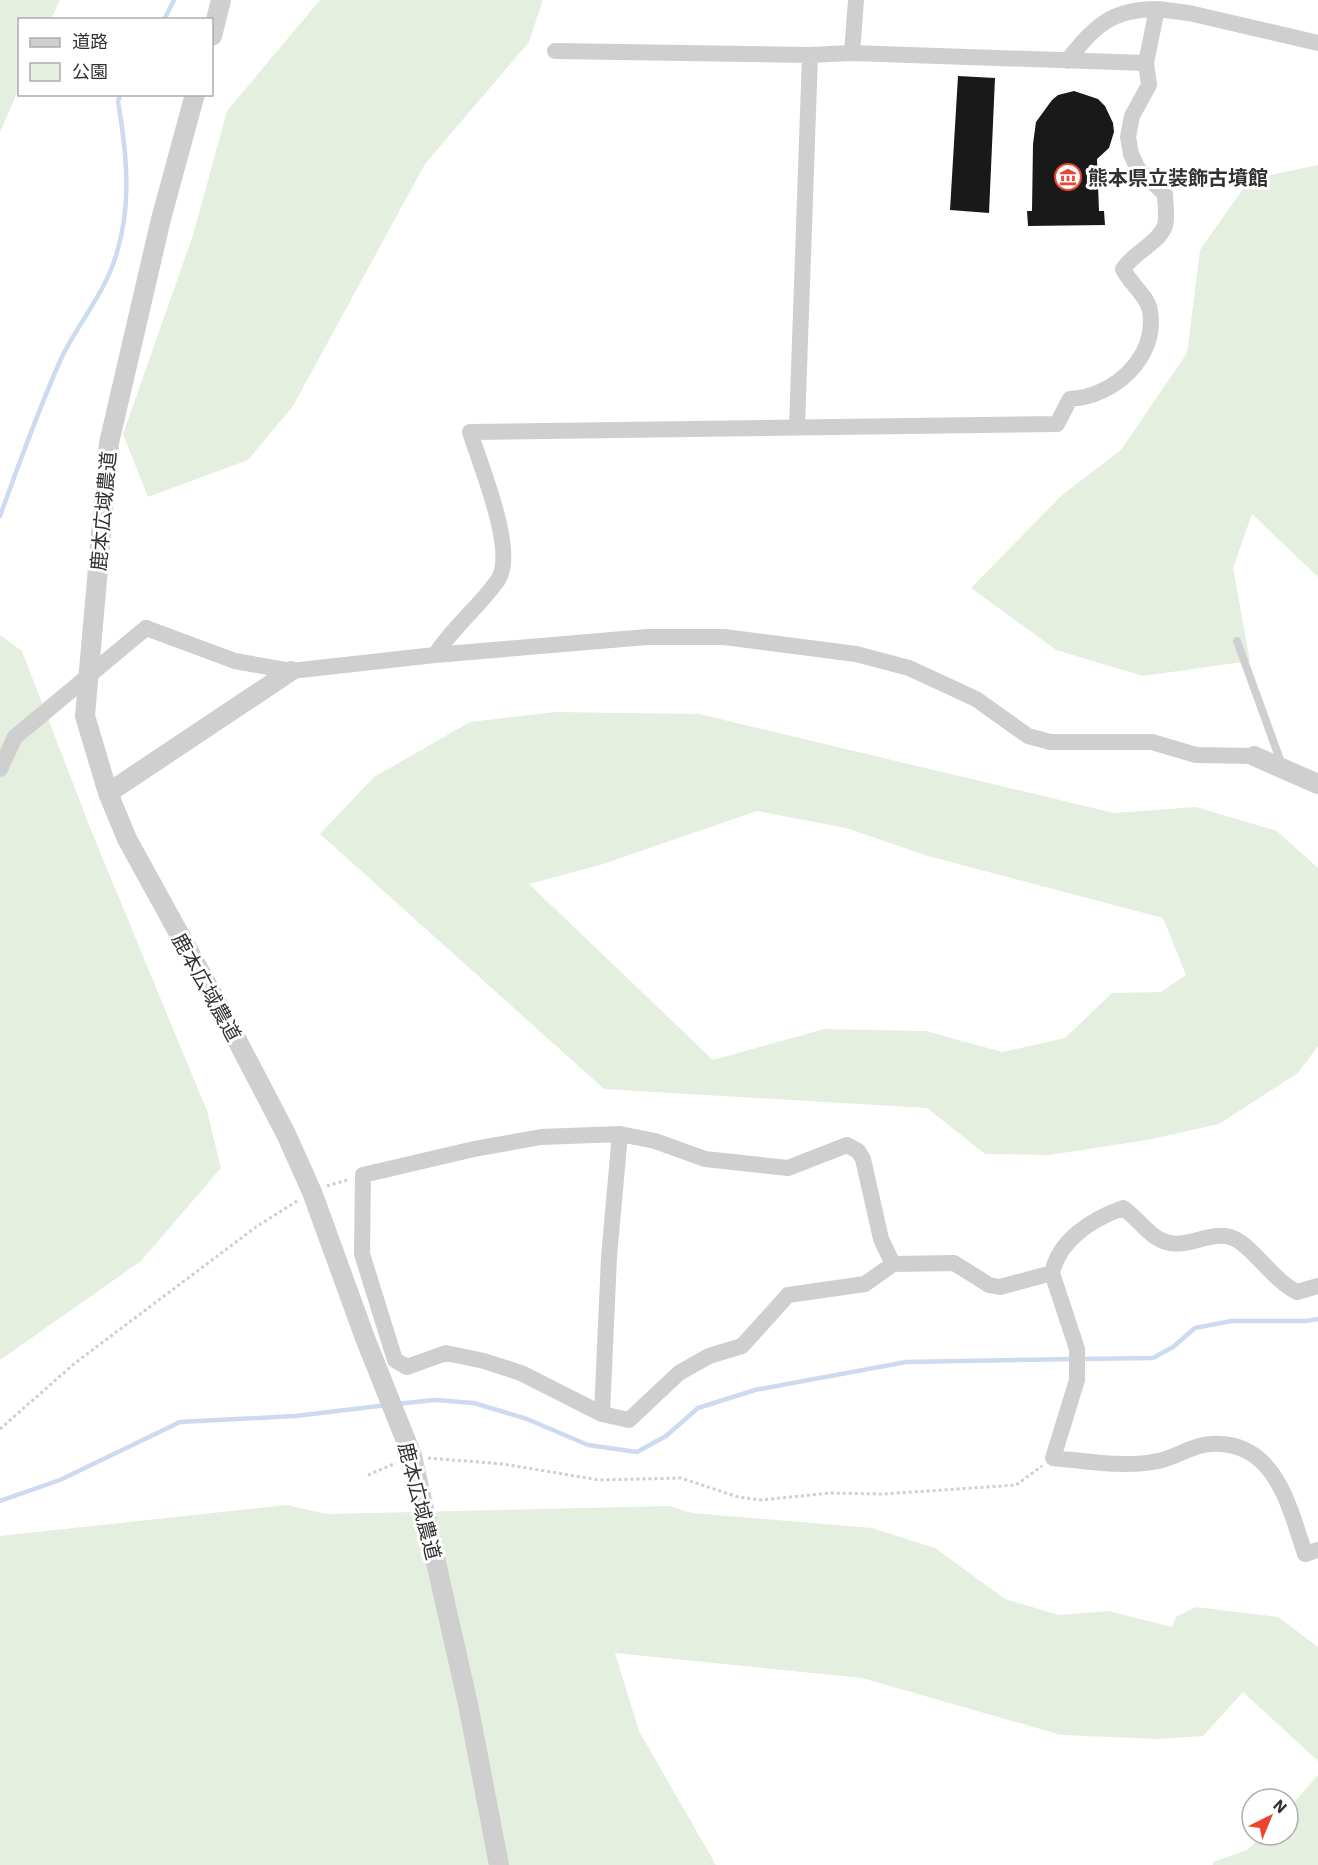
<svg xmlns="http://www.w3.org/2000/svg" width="1318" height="1865" viewBox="0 0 1318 1865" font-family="'IBM Plex Sans','Noto Sans JP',sans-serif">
<rect width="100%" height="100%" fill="#fff"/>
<!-- green -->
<path fill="#e5efe0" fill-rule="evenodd" d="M0,0H60L51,19L20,20L19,89L0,132Z
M320,0H543L529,42L425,164L293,406L248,460L148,497L123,434L193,235L227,111Z
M1318,165V577L1252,514L1233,568L1250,661L1143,676L1056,650L971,588L1062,495L1121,450L1187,353L1200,250L1250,179Z
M0,635L22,651L91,830L207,1111L221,1168L141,1261L0,1360Z
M556,712L699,714L1114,813L1196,807L1277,831L1318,868V1046L1298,1073L1219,1124L1147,1140L1049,1155L985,1154L927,1108L604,1089L320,834L374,777L470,722ZM757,811L846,828L928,856L1163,918L1186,975L1161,992L1112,993L1065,1038L1002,1052L926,1031L824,1029L713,1060L529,884L600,865Z
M286,1505L327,1514L669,1506L692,1513L872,1528L935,1548L1005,1599L1059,1615L1108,1611L1172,1627L1176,1617L1196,1607L1278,1617L1318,1647V1761L1243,1692L1203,1736L1158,1739L1061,1735L862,1678L615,1653L639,1731L716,1865H0V1536Z
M1318,1775V1865H1213V1862L1247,1850L1263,1835H1288V1809Z"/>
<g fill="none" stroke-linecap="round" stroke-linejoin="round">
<!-- stream -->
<path stroke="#ccdbef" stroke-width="4.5" d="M164,20L174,0
M0,516C19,464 38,410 61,359C75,329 97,303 110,272C133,217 128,159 118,102L120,94
M1081,1359L1153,1358L1173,1347L1195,1328L1231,1321H1306L1318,1319
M396,1404L435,1400L474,1403L527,1419L588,1445L637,1452L666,1436L698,1408L755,1390L906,1362L1073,1359
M0,1501L60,1480L180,1422L295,1416L388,1405"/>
</g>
<!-- building -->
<path fill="#191919" d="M958,76L995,78L989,213L950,210Z
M1074,91L1098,99L1105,106L1113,123L1114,132L1109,148L1097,159L1099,211H1104L1105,225L1028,226L1027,211H1032L1033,144L1036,122L1052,100L1058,95Z"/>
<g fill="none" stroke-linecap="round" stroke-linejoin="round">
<!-- path -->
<path stroke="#cfcfcf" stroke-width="3" stroke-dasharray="3 3" stroke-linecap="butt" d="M327,1186L347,1180
M0,1429L75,1363L256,1227L297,1201
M428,1458L503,1464L599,1480L681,1478L738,1497L761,1500L830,1493L883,1494L1016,1485L1042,1466
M368,1475L396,1463"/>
<!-- service -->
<path stroke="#cfcfcf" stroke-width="8" d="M1237,641L1282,765"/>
<!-- minor -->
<path stroke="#cfcfcf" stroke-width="16" d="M555,51L810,55L852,53L1146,63
M852,53L856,0
M1067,61C1095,26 1111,9 1157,9
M797,427L810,55
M146,628L235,661L291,671L435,655L647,637H724L856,654L909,668L976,699L1028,736L1050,742H1152L1196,755L1254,756
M435,655C453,627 479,607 498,580C517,551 480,465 470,432L1057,424L1070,399C1113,397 1158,358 1150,311C1148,296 1130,284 1123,269C1135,251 1156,245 1164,228C1168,220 1165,204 1165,194L1138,169L1131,154L1128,137L1132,116L1149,85L1146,63L1157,9L1189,13L1318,43
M0,769L15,737
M893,1264L881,1239L863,1159L858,1151L847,1145L788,1168L705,1159L655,1141L620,1134L541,1137L474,1149L363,1175L362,1254L395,1360L407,1367L446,1353L484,1361L521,1373L602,1414L629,1420L679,1373L709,1356L742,1346L788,1295L865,1284L893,1264L954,1263L989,1285L1000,1287L1052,1273L1077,1349V1380L1053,1458C1087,1461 1124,1468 1158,1461C1175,1458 1192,1445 1210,1444C1274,1439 1289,1505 1305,1554L1318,1550
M1052,1273C1059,1240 1092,1219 1123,1208C1138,1218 1149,1237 1166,1242C1185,1249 1211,1231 1230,1237C1251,1243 1272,1280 1297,1292L1318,1286
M602,1414L609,1257L620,1134"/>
<!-- tertiary -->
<path stroke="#cfcfcf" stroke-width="20" d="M212,36L221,0
M195,94L161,219L109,443L85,716L108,793L127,839L226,1019L286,1134L312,1192L365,1338L412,1456L468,1704L499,1865
M1254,756L1318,784
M108,793L291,671"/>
<!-- minor-bridge -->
<path stroke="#cfcfcf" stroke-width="16" d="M15,737L146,628"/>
</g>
<!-- icons -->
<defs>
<symbol id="museum-ring" viewBox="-11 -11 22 22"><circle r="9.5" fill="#fff" stroke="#ed432f" stroke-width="1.5"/><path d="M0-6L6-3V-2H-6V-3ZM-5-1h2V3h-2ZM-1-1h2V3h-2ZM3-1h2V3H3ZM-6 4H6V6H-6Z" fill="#ed432f"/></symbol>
</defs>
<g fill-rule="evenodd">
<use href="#museum-ring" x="1053" y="162" width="30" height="30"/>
</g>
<g text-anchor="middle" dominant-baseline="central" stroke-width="6" stroke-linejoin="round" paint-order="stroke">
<!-- poi labels -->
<g font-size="20" font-weight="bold" fill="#323232" stroke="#fff" text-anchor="start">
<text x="1088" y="177">熊本県立装飾古墳館</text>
</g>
<!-- street labels -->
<g font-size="20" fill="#323232" stroke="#fff">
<text transform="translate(103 511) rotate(-85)">鹿本広域農道</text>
<text transform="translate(207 987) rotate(61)">鹿本広域農道</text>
<text transform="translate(420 1501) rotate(76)">鹿本広域農道</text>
</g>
</g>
<!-- legend -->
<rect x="18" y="18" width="195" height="78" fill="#ffffff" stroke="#adadad" stroke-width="1.5"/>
<rect x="30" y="38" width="30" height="9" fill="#cfcfcf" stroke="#adadad" stroke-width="1.5"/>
<text x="72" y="48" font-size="18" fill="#323232">道路</text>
<rect x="30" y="63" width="30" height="18" fill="#e5efe0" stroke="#adadad" stroke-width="1.5"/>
<text x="72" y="78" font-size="18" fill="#323232">公園</text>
<!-- north arrow -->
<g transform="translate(1270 1817) rotate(43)"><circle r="28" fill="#ffffff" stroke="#adadad" stroke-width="1.5"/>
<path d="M0-4.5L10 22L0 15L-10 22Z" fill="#ed432f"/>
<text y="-9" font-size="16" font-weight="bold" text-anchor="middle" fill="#323232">N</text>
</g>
</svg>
